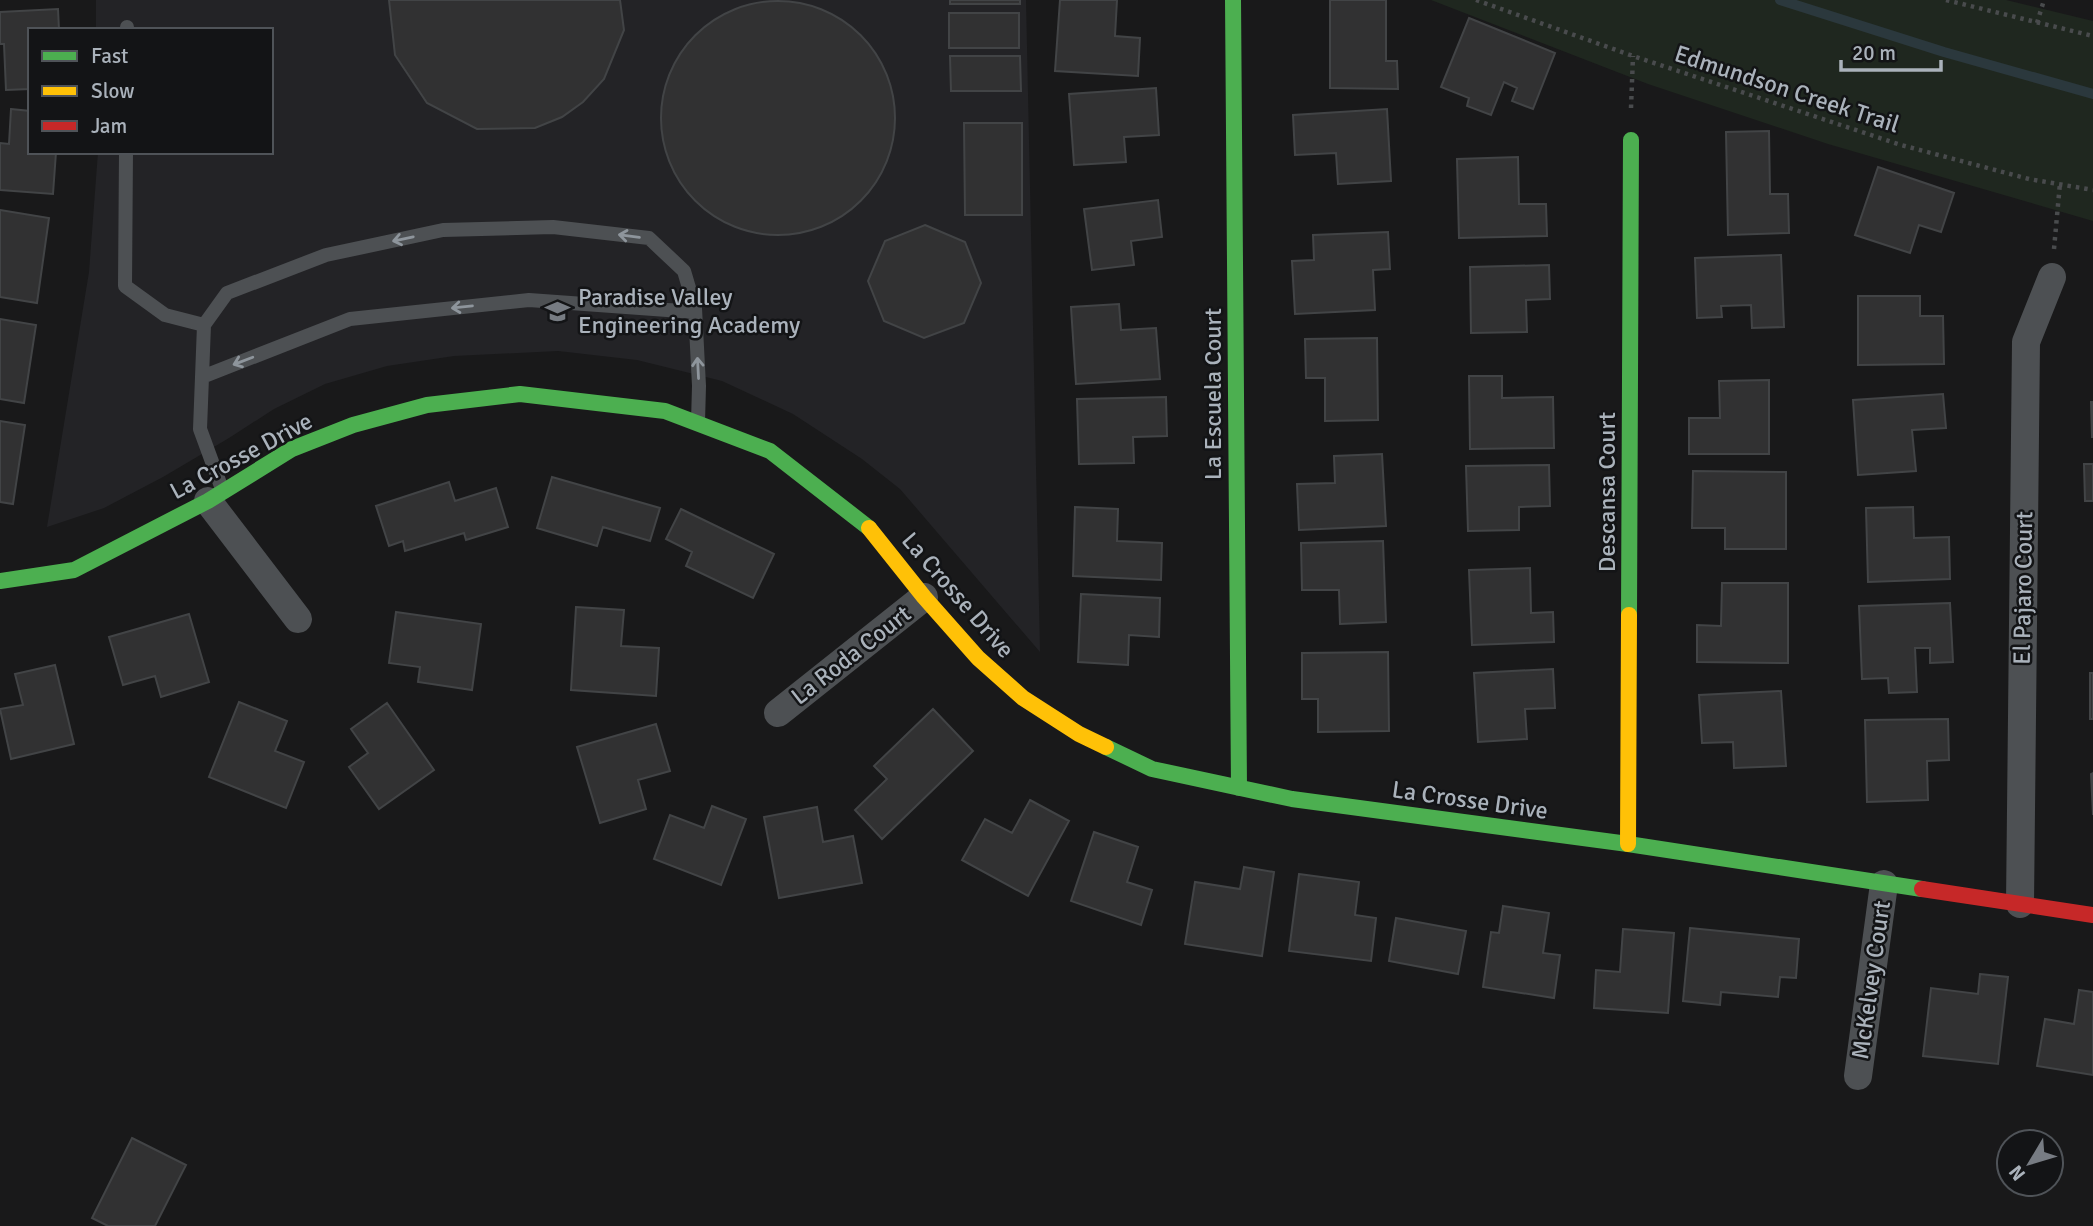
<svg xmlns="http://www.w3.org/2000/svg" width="2093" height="1226" viewBox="0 0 2093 1226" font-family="Signika,sans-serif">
<rect width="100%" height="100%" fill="#19191a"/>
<!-- built -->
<path fill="#232326" d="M96,0H1026L1040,652L900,489L862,459L793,414L722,381L637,360L558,351L454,356L387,366L325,384L274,409L229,438L163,477L104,508L47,527L89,272L98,152H271V30H96Z"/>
<!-- green -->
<path fill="#1f271f" d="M1431,0H2006L2093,21V221L1828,144L1648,84Z"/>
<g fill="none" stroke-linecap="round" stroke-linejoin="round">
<!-- stream -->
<path stroke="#2b383d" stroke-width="10" d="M1780,0L1944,52L2093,94"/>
</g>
<!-- building -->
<path fill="#313132" stroke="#424446" stroke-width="2" d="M389,0H620L624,30L604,79L583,102L562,117L535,128L477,129L427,103L395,55Z
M950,0H1020V4H950Z
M1060,0H1117L1115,36L1140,38L1138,76L1055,71Z
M1330,0H1386V61H1397L1398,89L1330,88Z
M661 118a117 117 0 1 1 234 0a117 117 0 1 1-234 0Z
M58,9L59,30H30V89L6,90L4,44H0V12Z
M949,13H1019V48H949Z
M1469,18L1555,53L1533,109L1512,101L1517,88L1504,82L1491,115L1467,106L1469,98L1441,87Z
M950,56H1020L1021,91H951Z
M1156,88L1159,135L1124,137L1126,162L1074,165L1069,94Z
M11,109L30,111V152H56L53,194L0,190V143L9,144Z
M1387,109L1391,181L1338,184L1336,153L1295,155L1293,115Z
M964,123H1022V215H965Z
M1769,131L1770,194H1788L1789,233L1728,235L1726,132Z
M1518,157L1519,204H1546L1547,236L1459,238L1457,159Z
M1878,167L1954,193L1941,232L1919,225L1910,253L1855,235Z
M1158,200L1162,237L1131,241L1134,265L1092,270L1084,209Z
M0,210L49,218L37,303L0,297Z
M925,225L965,242L981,283L964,323L924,338L884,321L868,281L885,241Z
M1388,232L1390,269L1373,270L1375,310L1295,314L1292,261L1314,260L1313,235Z
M1781,255L1784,327L1752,328L1751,305L1721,306L1722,317L1697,318L1695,258Z
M1549,265L1550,299L1526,300L1527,332L1471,333L1470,267Z
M1858,296H1920V316H1943L1944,364L1858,365Z
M1119,304L1121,330L1156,328L1160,379L1076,384L1071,307Z
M0,319L36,325L24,403L0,399Z
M1377,338L1378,420L1325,421V378H1306L1305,339Z
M1469,376H1502V398L1553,397L1554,448L1470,449Z
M1769,380V454H1689V418H1720L1719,381Z
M1943,394L1946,428L1912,430L1916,471L1858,475L1853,400Z
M1166,397L1167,436L1133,437L1134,463L1079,464L1077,399Z
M2091,402H2093V437H2092Z
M0,421L25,425L13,504L0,502Z
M1382,454L1386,526L1299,530L1297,484L1335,483L1334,456Z
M2084,464H2093V501H2085Z
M1549,465L1550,506L1519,507V530L1468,531L1466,466Z
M1693,471L1786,472V549H1725V528H1692Z
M552,477L660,508L650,541L603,527L597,546L537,528Z
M449,482L455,501L496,488L508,527L466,540L464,533L405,551L403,541L389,546L376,506Z
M1075,507L1118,509L1117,541L1162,543L1161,580L1073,576Z
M1913,507L1914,538L1949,537L1950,579L1868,582L1866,508Z
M681,509L774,554L753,598L686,566L692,552L666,539Z
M1383,541L1386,622L1340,624L1339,590H1302L1301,543Z
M1530,568L1531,613L1553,612L1554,642L1472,645L1469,570Z
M1722,583H1788V663L1697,662V625L1721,626Z
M1081,594L1160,598L1159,637L1129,635L1128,665L1078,662Z
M1950,603L1953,662L1930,663V648H1915L1917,692L1889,693L1888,678L1862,679L1859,606Z
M576,607L624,610L621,646L659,648L656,696L571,690Z
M396,612L481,624L472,690L418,682L420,667L389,663Z
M189,614L209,682L161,697L155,676L123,685L109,637Z
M1388,652L1389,731L1318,732V699H1302V653Z
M55,665L74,744L11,759L0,709L23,705L15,674Z
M1553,669L1555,708L1525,709L1527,739L1478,742L1474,673Z
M2090,673H2093V719H2090Z
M1781,691L1786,766L1734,768L1733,742L1702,743L1699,695Z
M239,702L287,721L275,751L304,762L286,808L209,777Z
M387,703L434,770L379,809L349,767L368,753L351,729Z
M933,709L973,751L882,839L855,810L887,779L874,766Z
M1948,719L1949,760L1927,761L1928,800L1867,802L1865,720Z
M656,724L670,771L638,780L646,809L600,823L577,747Z
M2093,773V815L2091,774Z
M1030,800L1069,821L1028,896L962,860L985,819L1012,833Z
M712,806L746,819L721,885L654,859L670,815L704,828Z
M817,807L823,842L853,836L862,883L779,898L764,817Z
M1094,832L1138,847L1127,882L1152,890L1141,925L1071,901Z
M1244,867L1274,872L1262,956L1185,944L1195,882L1240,889Z
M1299,874L1359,882L1355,915L1376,918L1371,961L1289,951Z
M1503,906L1549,913L1543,953L1560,955L1554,998L1483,987L1491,932L1499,933Z
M1396,918L1466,931L1458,974L1389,961Z
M1690,928L1799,939L1796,978L1780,977L1778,997L1721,992L1720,1005L1683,1001Z
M1623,929L1674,933L1668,1013L1594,1008L1596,970L1620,972Z
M1980,974L2008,977L1998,1064L1923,1056L1931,988L1978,994Z
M2079,990L2093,992V1075L2037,1066L2045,1019L2074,1024Z
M132,1138L186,1165L155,1226H108L92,1218Z"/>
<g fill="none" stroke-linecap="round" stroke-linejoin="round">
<!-- path -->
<path stroke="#494b4d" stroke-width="4.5" stroke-dasharray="3.5 5" stroke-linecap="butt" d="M1476,0L1633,56L1901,145L2029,179L2093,190
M1946,0L2093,36
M2037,23L2044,0
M1631,108L1633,56
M2054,249L2060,183"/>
<!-- lane -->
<path stroke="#4d5053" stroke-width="14" d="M127,30V27
M126,152L125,286L165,315L204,325
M202,377L350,319L529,300L695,312
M222,489L200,429L204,325L227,293L326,255L443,230L553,227L649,238L684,271L695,308L699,386L698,422"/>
<!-- street -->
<path stroke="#4d5053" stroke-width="28" d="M208,501L298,619
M778,713L924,597
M2020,904L2026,342L2052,277
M1858,1076L1884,884"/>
<!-- fast -->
<path stroke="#4caf50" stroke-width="16" d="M1233,0L1239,788
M0,581L74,570L208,501L292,449L353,425L427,405L520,394L665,411L770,451L869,528
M1629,615L1631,140
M1106,747L1152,769L1292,799L1628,844L1922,889"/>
<!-- slow -->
<path stroke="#ffc107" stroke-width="16" d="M869,528L924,597L978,658L1023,698L1079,734L1106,747
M1628,844L1629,615"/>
<!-- jam -->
<path stroke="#c62828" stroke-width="16" d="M1922,889L2093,915"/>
</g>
<!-- one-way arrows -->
<defs><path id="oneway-shaft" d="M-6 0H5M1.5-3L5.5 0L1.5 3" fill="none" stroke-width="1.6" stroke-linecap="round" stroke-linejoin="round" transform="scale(1.75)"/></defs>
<g stroke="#8e959c">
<use href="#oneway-shaft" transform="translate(629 236) rotate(-173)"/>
<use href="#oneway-shaft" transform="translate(403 239) rotate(168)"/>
<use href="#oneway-shaft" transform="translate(462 307) rotate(174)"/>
<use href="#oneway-shaft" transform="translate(243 361) rotate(159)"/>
<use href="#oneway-shaft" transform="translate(698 368) rotate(-93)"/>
</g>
<!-- icons -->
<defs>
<symbol id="school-bare" viewBox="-9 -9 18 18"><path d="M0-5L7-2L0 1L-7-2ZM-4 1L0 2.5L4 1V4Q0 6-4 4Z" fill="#777c83" stroke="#131416" stroke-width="2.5" paint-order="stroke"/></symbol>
</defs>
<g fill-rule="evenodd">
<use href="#school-bare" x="540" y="294" width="35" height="35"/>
</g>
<g text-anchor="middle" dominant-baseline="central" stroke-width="5" stroke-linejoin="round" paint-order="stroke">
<!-- street labels -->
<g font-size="24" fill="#aab2bb" stroke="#131416">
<text transform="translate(1787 89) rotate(18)">Edmundson Creek Trail</text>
<text transform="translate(1213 394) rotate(-90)">La Escuela Court</text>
<text transform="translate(241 456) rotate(-28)">La Crosse Drive</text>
<text transform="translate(1607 492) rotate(-90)">Descansa Court</text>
<text transform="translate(2023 588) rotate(-89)">El Pajaro Court</text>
<text transform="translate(958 595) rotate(49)">La Crosse Drive</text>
<text transform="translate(851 655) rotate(-38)">La Roda Court</text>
<text transform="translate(1470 800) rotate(8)">La Crosse Drive</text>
<text transform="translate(1871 980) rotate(-82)">McKelvey Court</text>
</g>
<!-- poi labels -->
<g font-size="24" fill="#aab2bb" stroke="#131416" text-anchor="start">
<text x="578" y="297">Paradise Valley<tspan x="578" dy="28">Engineering Academy</tspan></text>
</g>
</g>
<!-- legend -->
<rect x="28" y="28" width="245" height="126" fill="#131416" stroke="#4f5358" stroke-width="2"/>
<rect x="42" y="51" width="35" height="10" fill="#4caf50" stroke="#4f5358" stroke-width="2"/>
<text x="91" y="63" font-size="21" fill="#aab2bb">Fast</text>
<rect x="42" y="86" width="35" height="10" fill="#ffc107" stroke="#4f5358" stroke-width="2"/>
<text x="91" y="98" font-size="21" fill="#aab2bb">Slow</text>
<rect x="42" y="121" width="35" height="10" fill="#c62828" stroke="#4f5358" stroke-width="2"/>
<text x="91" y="133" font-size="21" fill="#aab2bb">Jam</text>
<!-- north arrow -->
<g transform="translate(2030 1163) rotate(232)"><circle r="33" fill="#131416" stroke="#4f5358" stroke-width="2"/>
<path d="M0-5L12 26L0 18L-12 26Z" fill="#777c83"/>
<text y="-10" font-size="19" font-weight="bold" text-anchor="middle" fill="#aab2bb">N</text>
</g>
<!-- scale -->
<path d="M1841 60v10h100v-10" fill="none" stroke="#aab2bb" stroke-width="3.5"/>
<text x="1852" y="60" font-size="21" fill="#aab2bb" stroke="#131416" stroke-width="5" paint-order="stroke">20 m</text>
</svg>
